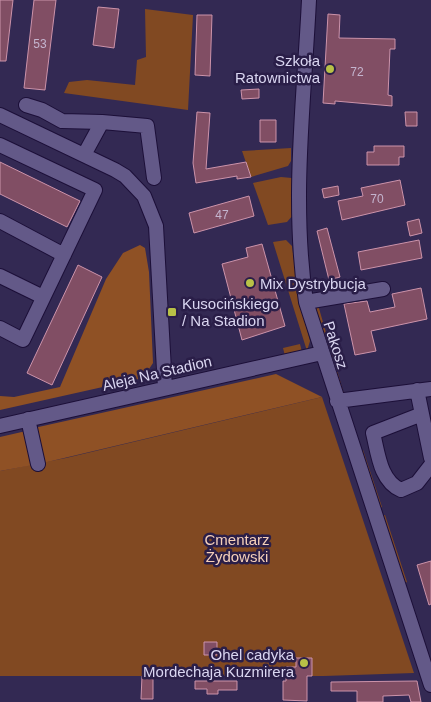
<svg xmlns="http://www.w3.org/2000/svg" width="431" height="702" viewBox="0 0 431 702" font-family="Helvetica,sans-serif">
<rect width="100%" height="100%" fill="#332953"/>
<!-- green -->
<path fill="#814922" d="M145,9L193,15L188,110L64,93L69,82L87,80L135,85L137,60L146,57Z
M291,148V161L288,166L251,177L242,151Z
M281,177L292,178L293,215L287,222L268,225L253,183Z
M286,240L292,246L300,304L310,341L307,351L273,242Z
M318,305L344,394L338,389L314,306Z
M300,344L302,352L285,356L283,348Z
M322,397L414,673L324,676H0V471L66,458Z
M363,450L382,507L378,509L360,452Z
M385,515L407,582L403,584L381,516Z"/>
<!-- forest -->
<path fill="#8f5125" d="M140,245L145,248L149,272L153,363L143,378L0,410V396L14,397L60,387L106,279L123,253Z
M276,374L322,397L43,463L34,428Z
M26,431L33,465L0,471V437Z"/>
<!-- building -->
<path fill="#814e64" stroke="#cc93aa" d="M0,0H13L6,61H0Z
M34,0H56L45,90L24,88Z
M98,7L119,9L114,48L93,45Z
M328,14L340,15L339,38L395,39V49H390L388,95L392,96V106L335,101V104L323,103Z
M197,15H212L210,76L195,75Z
M259,89V98L242,99L241,90Z
M197,112L210,113L206,169L246,162L251,177L237,179V176L196,183L193,163Z
M405,112H417V126H406Z
M260,120H276V142H260Z
M374,146H404V157H399V165H367V152H374Z
M0,162L80,201L67,227L0,194Z
M400,180L405,205L342,220L338,201L363,196L361,188Z
M338,186L339,195L324,198L322,189Z
M249,196L254,216L194,233L189,213Z
M419,219L422,233L410,236L407,222Z
M327,228L340,277L329,280L317,231Z
M419,240L422,258L361,270L358,252Z
M262,244L285,326L242,340L222,264L248,257L246,248Z
M78,265L102,277L52,385L27,373Z
M421,288L427,319L371,331L376,351L355,355L344,304L367,301L370,312L395,307L392,294Z
M431,561V604L429,605L417,565Z
M204,642H217V655H204Z
M296,658H312V676H307V701L283,700V681H286V667H296Z
M142,676H153V699H141Z
M195,681H237V690H218V694H207V689H195Z
M417,681L421,702H411L409,695L383,696V702H357V691H331V682Z"/>
<g fill="none" stroke-linecap="round" stroke-linejoin="round">
<defs>
<path id="minor" d="M309,0C304,101 291,202 306,302L431,685
M26,105L42,110L62,121L102,122
M0,115L115,170L125,176L144,196L156,226L165,388
M0,145L95,190L23,340L0,328
M84,155L102,122L147,126L154,178
M0,221L64,255
M0,276L43,297
M306,302L383,289
M417,390L431,458
M337,401L431,389
M422,414L373,433C378,453 380,481 401,490L417,483L431,465
M28,419L38,464
M0,426L322,353"/>
</defs>
<!-- minor casing -->
<use href="#minor" stroke="#1c0f38" stroke-width="16"/>
<!-- minor -->
<use href="#minor" stroke="#635988" stroke-width="14"/>
</g>
<!-- markers -->
<g fill="#b8c147" stroke="#2a1e48" stroke-width="2">
<circle cx="330" cy="69" r="5"/>
<circle cx="250" cy="283" r="5"/>
<rect x="167" y="307" width="10" height="10" rx="2.5"/>
<circle cx="304" cy="663" r="5"/>
</g>
<g text-anchor="middle" dominant-baseline="central" stroke-width="5" stroke-linejoin="round" paint-order="stroke">
<!-- number labels -->
<g font-size="12" fill="#c4b4ce">
<text x="40" y="44">53</text>
<text x="357" y="72">72</text>
<text x="377" y="199">70</text>
<text x="222" y="215">47</text>
</g>
<!-- poi labels -->
<g font-size="15" fill="#dad6f1" stroke="#2a1e48" text-anchor="end">
<text x="320" y="60">Szkoła<tspan x="320" dy="17">Ratownictwa</tspan></text>
<text x="260" y="283" text-anchor="start">Mix Dystrybucja</text>
<text x="182" y="303" text-anchor="start">Kusocińskiego<tspan x="182" dy="17">/ Na Stadion</tspan></text>
<text x="294" y="654">Ohel cadyka<tspan x="294" dy="17">Mordechaja Kuzmirera</tspan></text>
</g>
<!-- street labels -->
<g font-size="15" fill="#dad6f1" stroke="#2a1e48">
<text transform="translate(336 345) rotate(72)">Pakosz</text>
<text transform="translate(157 373) rotate(-13)">Aleja Na Stadion</text>
</g>
<!-- park labels -->
<g font-size="15" fill="#f6d1ba" stroke="#2a1e48">
<text x="237" y="539">Cmentarz<tspan x="237" dy="17">Żydowski</tspan></text>
</g>
</g>
</svg>
